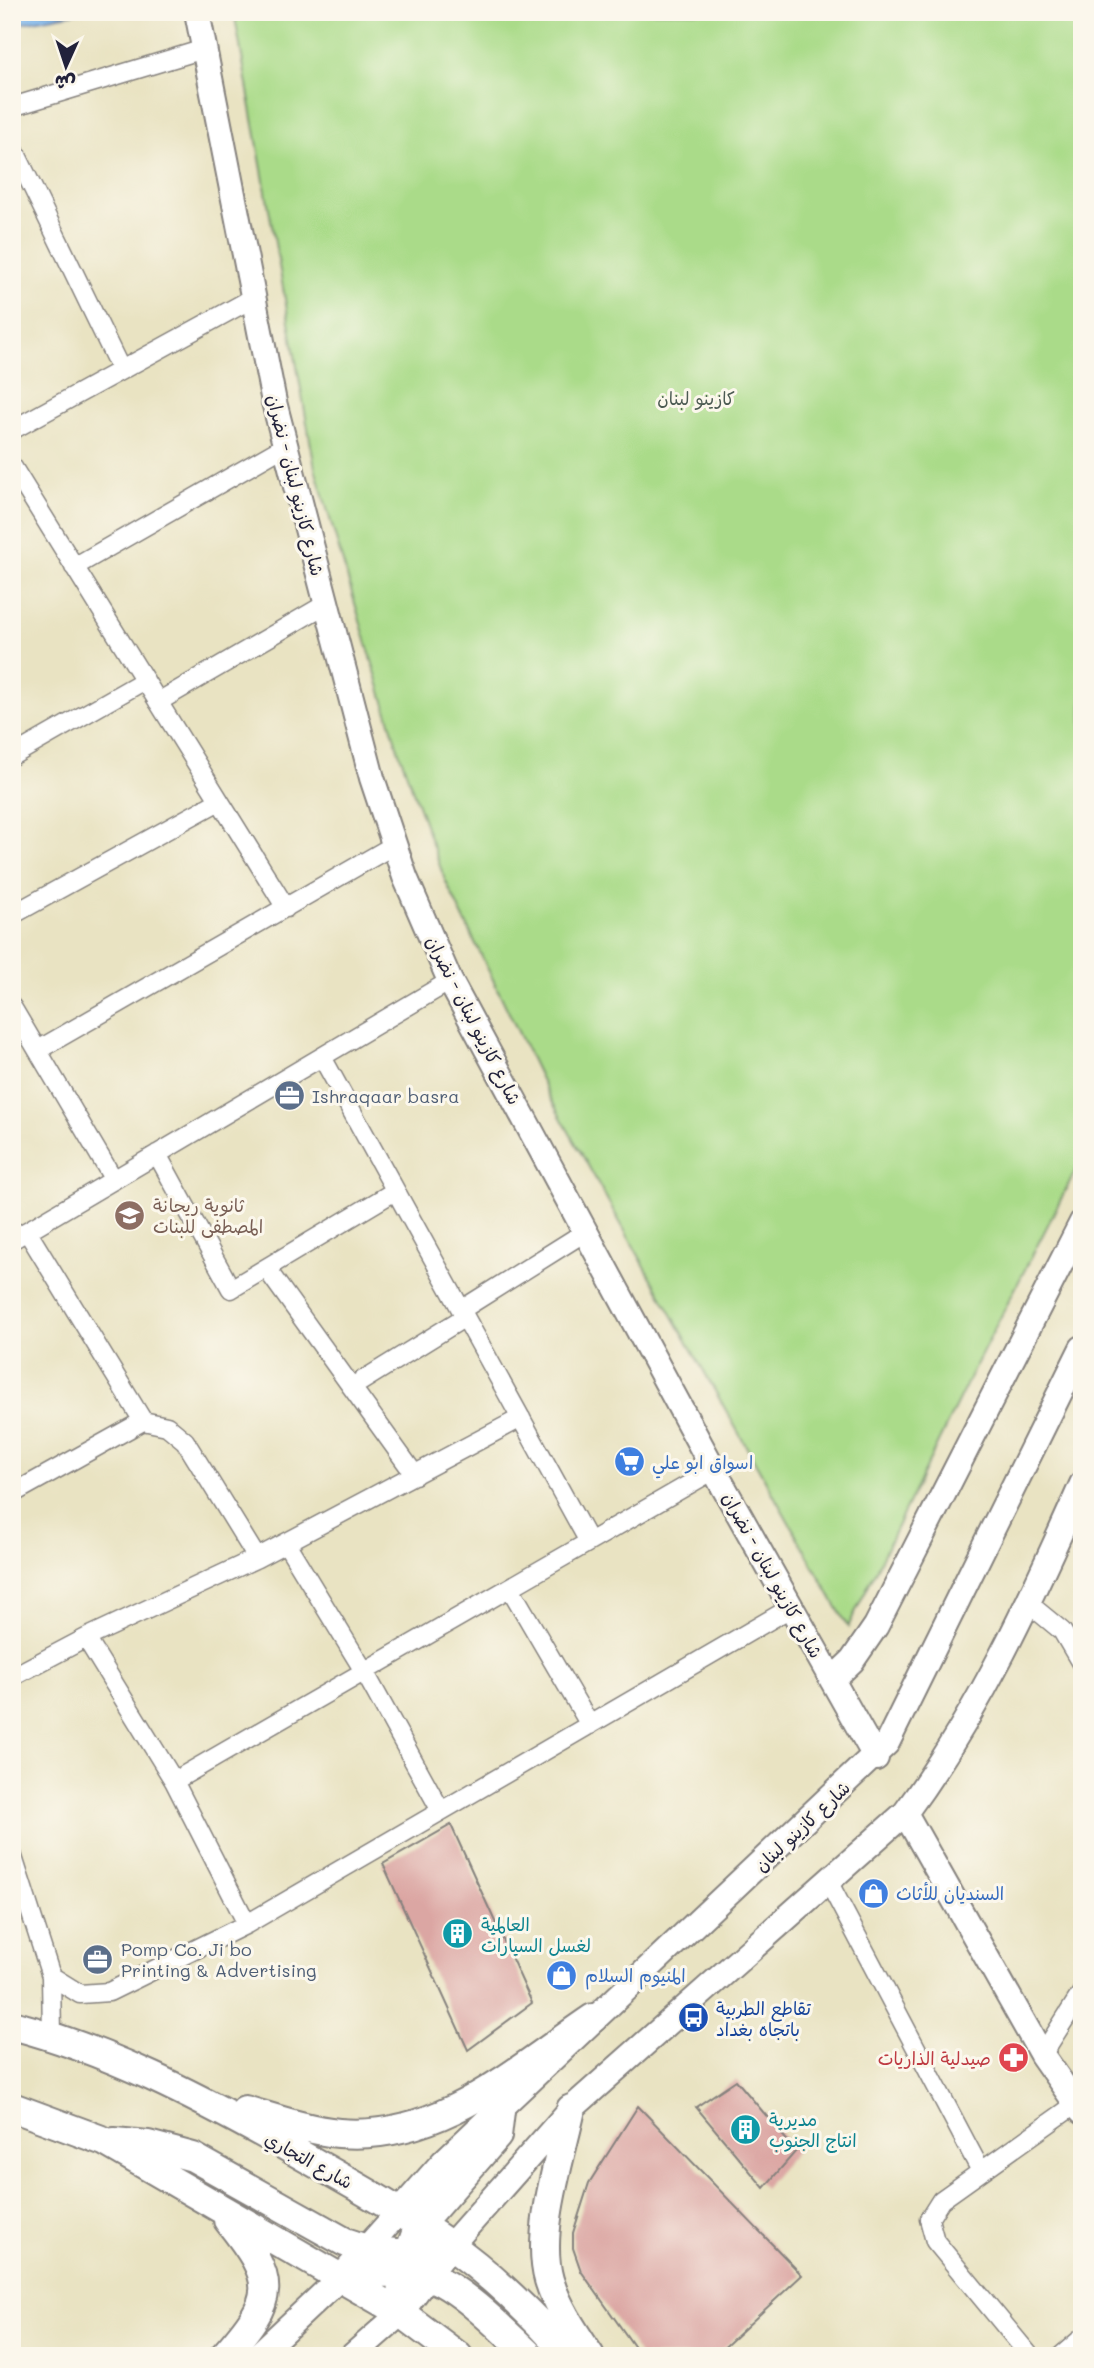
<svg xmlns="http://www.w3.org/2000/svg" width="1094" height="2368" viewBox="0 0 1094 2368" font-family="Mali,'Playpen Sans Arabic',sans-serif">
<rect width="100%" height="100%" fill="#fbf7ec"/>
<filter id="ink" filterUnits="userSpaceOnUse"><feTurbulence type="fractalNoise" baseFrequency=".0143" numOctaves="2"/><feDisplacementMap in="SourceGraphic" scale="14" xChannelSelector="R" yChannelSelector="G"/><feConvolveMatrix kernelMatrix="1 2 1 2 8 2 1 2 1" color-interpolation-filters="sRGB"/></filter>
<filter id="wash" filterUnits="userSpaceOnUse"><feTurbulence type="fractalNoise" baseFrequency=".00686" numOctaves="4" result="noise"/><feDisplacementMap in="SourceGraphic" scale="28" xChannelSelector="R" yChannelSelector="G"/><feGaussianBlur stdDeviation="1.57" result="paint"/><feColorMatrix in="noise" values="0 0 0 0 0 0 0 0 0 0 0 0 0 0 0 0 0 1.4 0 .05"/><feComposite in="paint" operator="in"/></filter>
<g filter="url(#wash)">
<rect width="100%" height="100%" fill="#e9e3c2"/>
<!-- green -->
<path fill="#aadb89" stroke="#667e62" stroke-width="2" d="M234,12H1082V1158L973,1371L848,1627L550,1098L445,880L398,749L315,468Z"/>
<!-- water -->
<path fill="#7bb5ec" stroke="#4e6c94" stroke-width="2" d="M12,12H80L12,25Z"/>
<g id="blocks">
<!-- building -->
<path fill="#dba6a3" d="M451,1825L532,2003L468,2050L383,1864Z
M736,2080L796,2151L764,2188L696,2107Z
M638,2106L802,2275L715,2356H641L581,2271L573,2248V2233L589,2183Z"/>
</g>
</g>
<g filter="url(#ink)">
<use href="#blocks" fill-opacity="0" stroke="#86827e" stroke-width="2"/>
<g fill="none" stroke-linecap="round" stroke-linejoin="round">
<defs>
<path id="street" d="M12,107L204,49
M12,145L121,370
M12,430L253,298
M12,466L286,908
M74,567L285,446
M158,702L326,604
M12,756L145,680
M12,915L219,801
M12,1007L114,1180
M38,1050L394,845
M322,1057L589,1542
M157,1154L231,1289L395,1191
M27,1231L143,1421
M12,1240L450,981
M266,1268L415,1475
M461,1310L585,1232
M352,1387L465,1317
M12,1494L143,1421L167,1426L185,1441L257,1558
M286,1543L364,1671L441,1811
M510,1588L590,1725
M1028,1603L1062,1631L1082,1665
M86,1638L174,1781L247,1924
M12,1677L86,1638L257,1558L521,1418
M174,1781L714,1470
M12,1854L51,1976L80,1994L109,1992L247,1924L792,1607
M829,1883L981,2171
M51,1976L52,2035
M1042,2055L1082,1992
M1030,2356L935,2241L929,2219L941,2200L1076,2104
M1061,2356L1082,2338"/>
<path id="secondary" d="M197,12L274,402L372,778L405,877L450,981L714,1470L876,1758
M832,1680L852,1661L876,1626L1082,1222
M905,1813L1042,2055L1082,2112
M257,2356L341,2277L443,2162L887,1743L1082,1348
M352,2356L401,2313L451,2245L571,2109L905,1813C979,1713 1032,1597 1082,1484"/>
<path id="primary" d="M12,2025C108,2050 198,2097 284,2145C339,2177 396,2207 448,2244C489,2272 537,2319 569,2356
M12,2107L104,2141L401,2313L458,2356
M571,2109C561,2157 535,2231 549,2280C557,2307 574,2332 590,2356
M245,2110C276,2119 307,2130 339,2133C438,2142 516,2070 593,2018
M114,2142L148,2145L193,2157L345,2242C383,2256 411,2256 451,2245
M341,2277C369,2274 399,2269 427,2276C457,2284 507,2334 530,2356
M401,2313L402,2273L419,2225L497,2136L500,2111
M224,2356C276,2297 278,2283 228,2220"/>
</defs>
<!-- street casing -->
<use href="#street" stroke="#86827e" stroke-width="21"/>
<!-- secondary casing -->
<use href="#secondary" stroke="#86827e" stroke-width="28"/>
<!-- primary casing -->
<use href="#primary" stroke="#86827e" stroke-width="32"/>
<!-- street -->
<use href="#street" stroke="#fff" stroke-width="18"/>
<!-- secondary -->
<use href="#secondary" stroke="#fff" stroke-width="24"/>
<!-- primary -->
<use href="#primary" stroke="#fff" stroke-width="28"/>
</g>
</g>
<!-- icons -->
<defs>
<symbol id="office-disc" viewBox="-11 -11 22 22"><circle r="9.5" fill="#5c6f8a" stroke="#fbf7ec"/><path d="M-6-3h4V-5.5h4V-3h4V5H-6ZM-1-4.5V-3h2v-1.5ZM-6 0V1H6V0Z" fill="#fff"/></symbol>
<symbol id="school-disc" viewBox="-11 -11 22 22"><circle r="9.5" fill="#8d6e63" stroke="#fbf7ec"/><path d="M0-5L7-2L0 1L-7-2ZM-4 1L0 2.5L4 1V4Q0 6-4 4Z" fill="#fff"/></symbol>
<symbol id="supermarket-disc" viewBox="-11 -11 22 22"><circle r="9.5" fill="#3f7fe0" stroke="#fbf7ec"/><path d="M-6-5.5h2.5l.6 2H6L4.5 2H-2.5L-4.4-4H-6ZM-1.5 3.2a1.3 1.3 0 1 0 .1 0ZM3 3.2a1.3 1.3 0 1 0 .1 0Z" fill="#fff"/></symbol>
<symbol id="shop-disc" viewBox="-11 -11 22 22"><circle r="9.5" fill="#3f7fe0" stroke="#fbf7ec"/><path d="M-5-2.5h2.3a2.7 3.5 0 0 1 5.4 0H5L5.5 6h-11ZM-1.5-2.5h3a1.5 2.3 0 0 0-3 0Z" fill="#fff"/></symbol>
<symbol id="building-disc" viewBox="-11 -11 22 22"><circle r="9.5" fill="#0f9aa8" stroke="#fbf7ec"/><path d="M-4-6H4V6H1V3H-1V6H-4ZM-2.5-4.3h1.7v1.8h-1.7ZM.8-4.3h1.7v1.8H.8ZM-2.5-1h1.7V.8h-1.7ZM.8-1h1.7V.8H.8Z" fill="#fff"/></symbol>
<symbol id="bus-disc" viewBox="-11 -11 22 22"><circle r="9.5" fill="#1a4fb4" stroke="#fbf7ec"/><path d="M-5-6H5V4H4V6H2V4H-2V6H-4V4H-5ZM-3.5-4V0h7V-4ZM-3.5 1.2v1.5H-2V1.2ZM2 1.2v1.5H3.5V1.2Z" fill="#fff"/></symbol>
<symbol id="pharmacy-disc" viewBox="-11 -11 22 22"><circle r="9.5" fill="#e0444e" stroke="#fbf7ec"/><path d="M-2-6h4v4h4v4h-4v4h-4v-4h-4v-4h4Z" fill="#fff"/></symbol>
</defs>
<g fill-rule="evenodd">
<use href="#office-disc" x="272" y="1078" width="35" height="35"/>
<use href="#school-disc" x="112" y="1198" width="35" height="35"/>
<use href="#supermarket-disc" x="612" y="1444" width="35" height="35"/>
<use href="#shop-disc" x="856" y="1876" width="35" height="35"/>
<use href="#building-disc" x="440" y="1916" width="35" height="35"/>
<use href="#office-disc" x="80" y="1942" width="35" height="35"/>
<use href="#shop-disc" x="544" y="1958" width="35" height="35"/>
<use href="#bus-disc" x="676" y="2000" width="35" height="35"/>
<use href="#pharmacy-disc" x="996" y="2040" width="35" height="35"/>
<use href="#building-disc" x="728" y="2112" width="35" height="35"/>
</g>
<g text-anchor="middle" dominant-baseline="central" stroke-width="6" stroke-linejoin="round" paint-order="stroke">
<!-- park labels -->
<g font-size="18" fill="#4b5a52" stroke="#fbf7ec">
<text x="696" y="398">كازينو لبنان</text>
</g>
<!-- street labels -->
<g font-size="18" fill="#22223b" stroke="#fbf7ec">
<text transform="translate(296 485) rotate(76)">شارع كازينو لبنان - نضران</text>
<text transform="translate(474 1020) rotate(63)">شارع كازينو لبنان - نضران</text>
<text transform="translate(773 1575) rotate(61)">شارع كازينو لبنان - نضران</text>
<text transform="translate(802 1826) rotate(-43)">شارع كازينو لبنان</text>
<text transform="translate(309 2160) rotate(29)">شارع التجاري</text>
</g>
<!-- service labels -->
<g font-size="18" fill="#4e5e75" stroke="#fbf7ec" text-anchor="start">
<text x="312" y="1096">Ishraqaar basra</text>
<text x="121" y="1949">Pomp Co. Ji bo<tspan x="121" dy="21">Printing &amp; Advertising</tspan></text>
</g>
<!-- education labels -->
<g font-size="18" fill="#785e54" stroke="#fbf7ec" text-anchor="start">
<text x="153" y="1205">ثانوية ريحانة<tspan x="153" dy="21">المصطفى للبنات</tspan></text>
</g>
<!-- shop labels -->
<g font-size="18" fill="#366cbe" stroke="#fbf7ec" text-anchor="start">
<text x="652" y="1462">اسواق ابو علي</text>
<text x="896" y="1893">السنديان للأثاث</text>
<text x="585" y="1975">المنيوم السلام</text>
</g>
<!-- culture labels -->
<g font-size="18" fill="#0d838f" stroke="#fbf7ec" text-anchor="start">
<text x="481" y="1924">العالمية<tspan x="481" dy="21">لغسل السيارات</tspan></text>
<text x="769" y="2119">مديرية<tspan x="769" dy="21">انتاج الجنوب</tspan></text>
</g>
<!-- transit labels -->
<g font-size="18" fill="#164399" stroke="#fbf7ec" text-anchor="start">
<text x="716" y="2008">تقاطع الطربية<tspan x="716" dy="21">باتجاه بغداد</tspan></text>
</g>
<!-- health labels -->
<g font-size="18" fill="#be3a42" stroke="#fbf7ec" text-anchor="end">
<text x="991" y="2058">صيدلية الذاريات</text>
</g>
</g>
<!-- margin -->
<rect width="1094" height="2368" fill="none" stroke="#fbf7ec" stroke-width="42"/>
<!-- north arrow -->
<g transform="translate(66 66) rotate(183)" stroke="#fbf7ec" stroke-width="5" paint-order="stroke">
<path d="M0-5L12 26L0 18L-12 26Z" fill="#22223b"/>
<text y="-10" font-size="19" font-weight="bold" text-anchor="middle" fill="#22223b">ش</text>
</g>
</svg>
